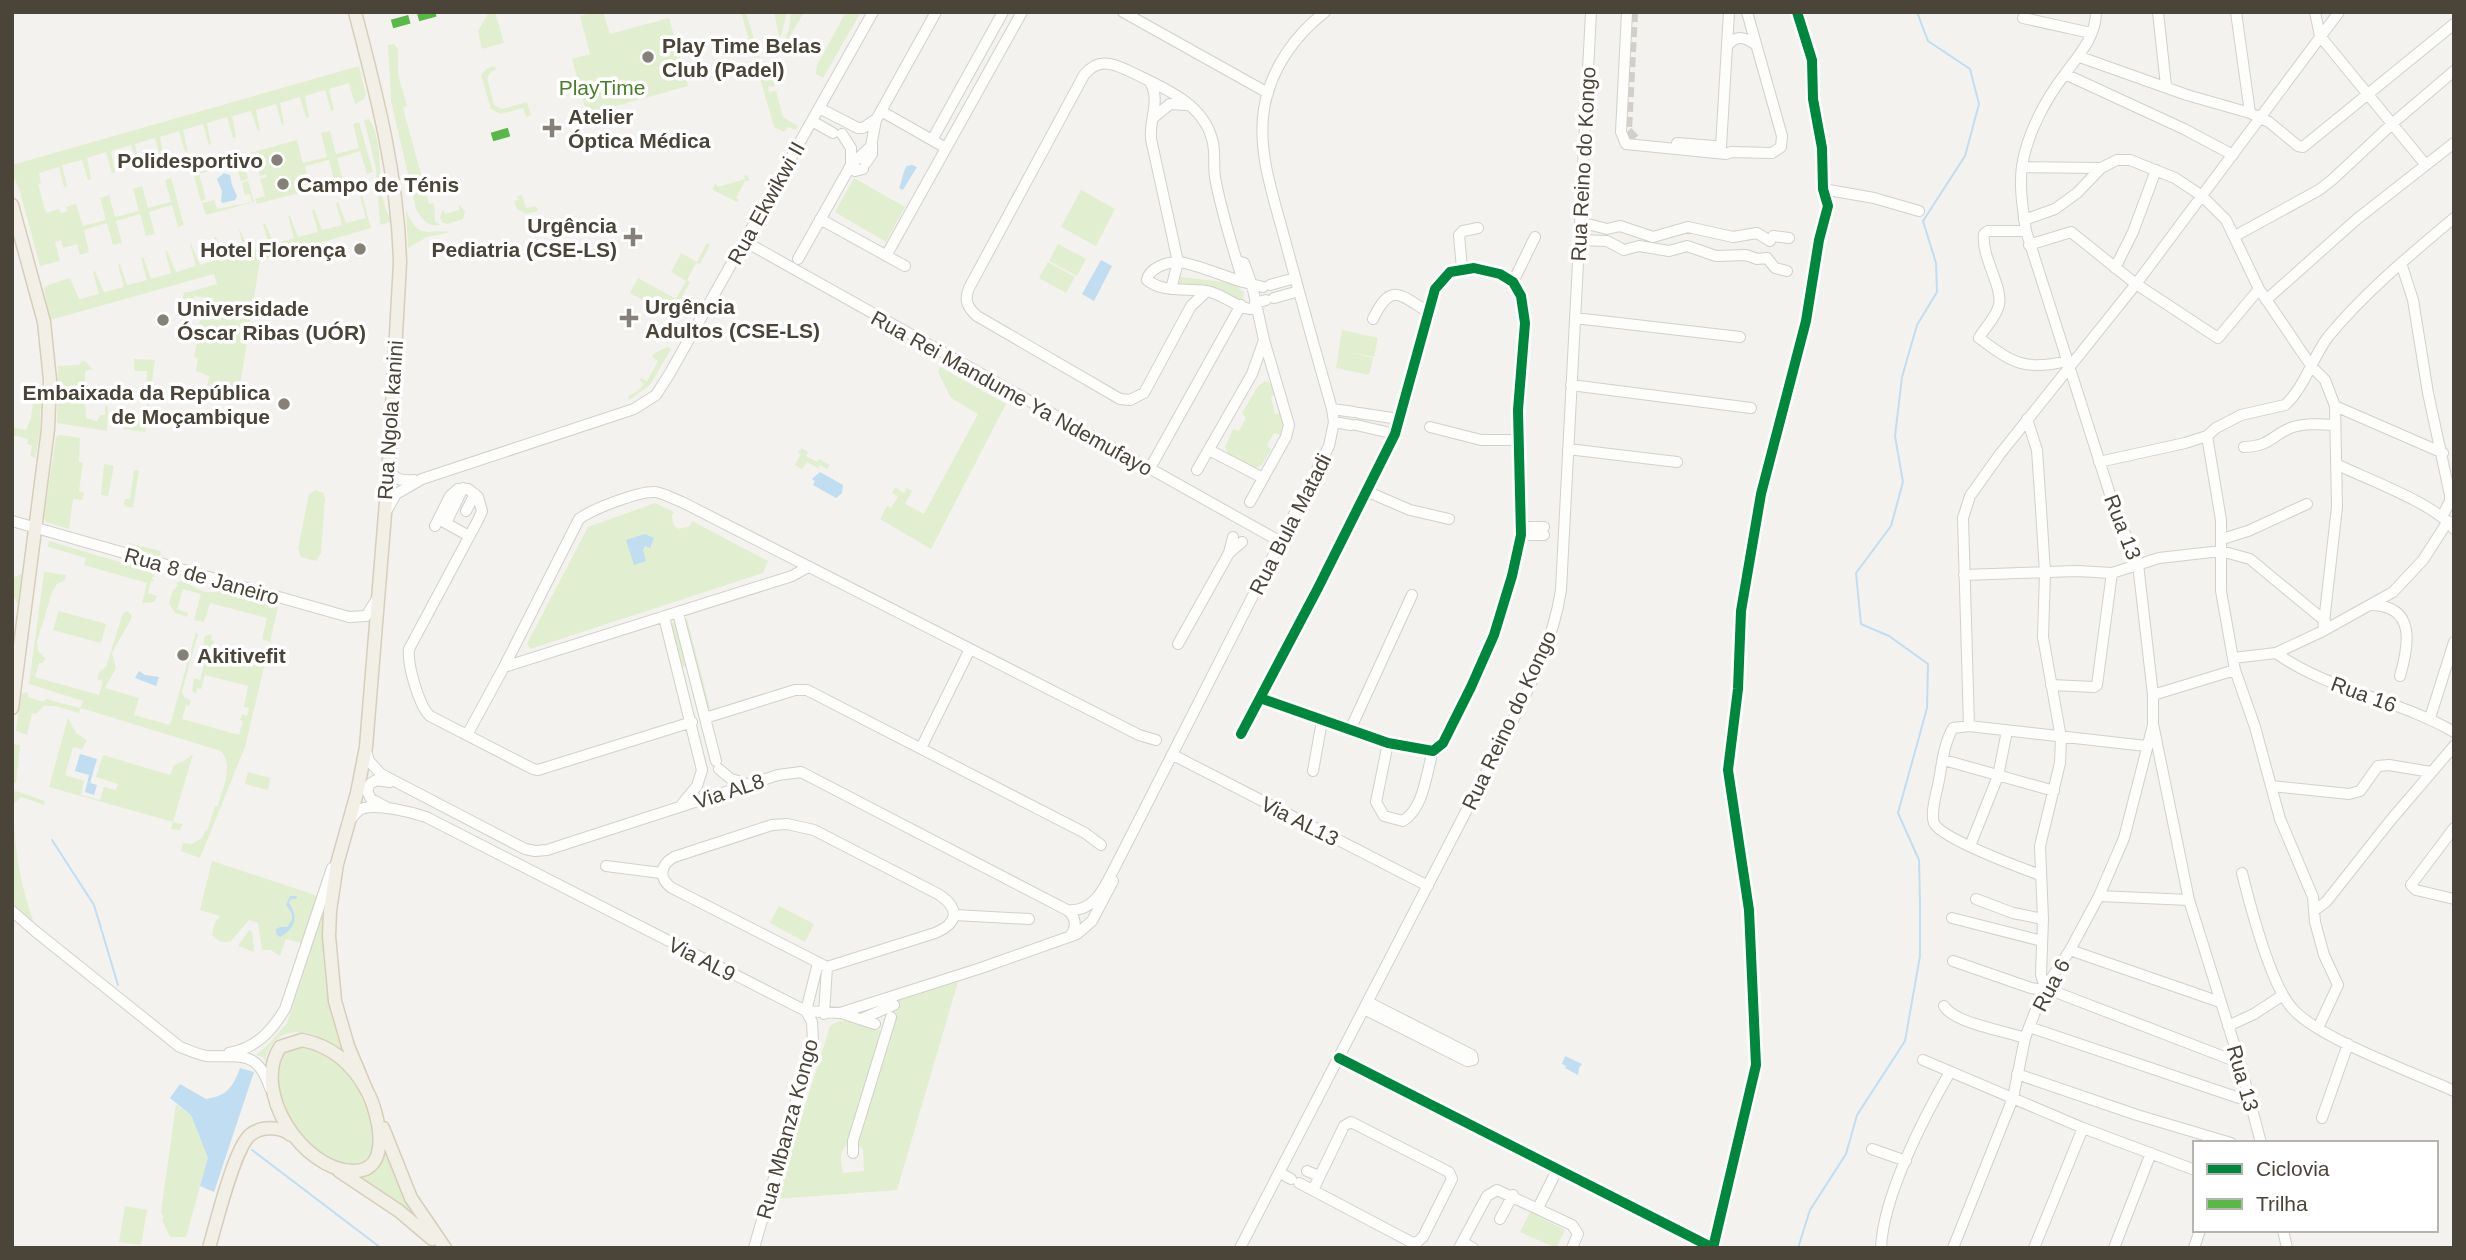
<svg xmlns="http://www.w3.org/2000/svg" width="2466" height="1260" viewBox="0 0 2466 1260" font-family="Arial,sans-serif">
<rect width="100%" height="100%" fill="#f4f2ee"/>
<!-- green -->
<path fill="#e1eecf" d="M489,12H495L504,43L482,49L478,31Z
M595,12H603L610,34L669,18L688,86L587,114L572,59L590,54L580,16Z
M741,12H746L763,69L773,79L775,86L768,87L769,92L776,91L783,117L798,126L795,130L788,127L784,132L774,127Z
M774,12H787L780,40Z
M791,12H804L783,48L789,52L784,53L781,47L789,30Z
M846,12H861L823,78L816,74L817,65Z
M394,44L398,50V74L407,106L403,108L429,204L434,203L435,221L440,225C428,228 421,218 416,209L391,101L388,45Z
M359,66L366,94L364,99L355,104L349,83L329,89L334,110L331,111L325,90L305,96L309,117L306,118L300,97L280,103L284,124L282,125L276,104L256,110L260,131H258L251,111L232,116L236,137L233,138L227,117L207,123L211,144L209,145L203,124L183,130L188,151L185,152L179,131L160,137L164,158L161,159L155,138L135,144L139,165H137L131,145L111,151L115,172L112,173L106,152L87,158L91,179L88,180L82,160L62,165L67,186L64,187L59,167L39,173L41,183L38,184L46,213L59,209L61,213L67,211L66,207L76,204L83,226L106,220L100,198L109,195L115,217L139,211L133,189L142,186L148,208L171,202L165,180L171,178L184,225L178,227L172,205L149,212L155,234L146,236L140,214L116,221L122,243L113,245L107,223L84,230L89,252L80,255L77,244L63,248L61,240L55,242L60,261L40,266L19,188L12,175V165Z
M495,66L496,70L491,72L487,78L494,105L502,109L527,102L531,115L526,117L523,108L500,114L491,109L481,75L486,69Z
M369,119C388,147 372,197 393,221L380,225L376,168L364,120Z
M359,122L373,172L367,174L360,151L337,158L343,181L335,183L329,160L305,166L310,190L257,204L255,199L265,196L260,179L267,177L266,174L260,176L254,155L244,157L243,155L297,140L303,163L327,157L321,133L330,131L336,154L359,148L353,124Z
M242,159L248,179L241,181L236,163L199,174L206,199L201,201L193,173Z
M744,175L748,176L750,181H745L736,198L739,200L737,202L713,190L715,183L718,187L745,179Z
M854,178L905,207L886,242L835,212Z
M248,181L254,202L206,215L202,203L214,200L217,209L252,202L250,194L245,195L242,183Z
M1081,190L1115,209L1096,246L1061,227Z
M362,195L371,228L260,260L238,398L206,391L209,376L196,371L198,358L194,357L197,342H201L203,325L199,324L202,308H206L207,298L194,296L189,329L184,328L177,307L181,302L180,299L183,298L184,292H189L217,284L214,274L50,320L44,288L48,285L70,278L79,299L99,294L93,272L95,271L104,292L124,287L118,265L120,264L127,285L147,280L141,258L143,257L151,279L171,273L165,251H167L176,272L196,266L190,244H191L200,265L220,259L214,237H216L225,258L245,252L239,230H240L249,251L269,245L263,224L265,223L274,244L294,238L288,216H290L298,237L318,232L312,210L314,209L322,230L342,225L336,203L338,202L346,223L366,218L360,196Z
M522,195L526,208L536,206L538,211L526,214L517,209L514,201L518,200L517,196Z
M459,205L465,211L463,219L447,224L442,222L440,218L443,209L445,214L459,210Z
M406,210C419,242 428,228 451,232L427,237L408,248Z
M707,243L710,245L700,264L696,263L687,280L690,282L669,320L666,318L667,314L630,293L638,278L676,299L686,281L671,272L681,253L697,262Z
M1058,244L1086,259L1077,276L1049,261Z
M1048,262L1075,277L1066,293L1039,278Z
M1181,277L1232,283L1244,292L1243,300L1240,303L1216,292L1183,294L1175,283Z
M1342,330L1378,338L1374,357L1348,352L1373,358L1369,375L1336,368Z
M667,347L671,349L650,385L629,400L628,396L638,391L644,384L639,380L641,378L647,381L658,361L652,357L655,353Z
M134,359L155,360L145,432L123,429L124,407L126,406V415L130,416L133,421L144,420V410H147V396L145,395L147,371H134Z
M82,361H85L93,369L85,371V385L87,386V394H85L86,418L97,421L100,415H105V405L108,407L107,431L57,423L58,366L79,365Z
M940,367L1006,404L931,549L880,519L887,506L891,508L898,497L892,493L895,487L904,493L907,488L912,491L905,504L924,514L978,414L951,398L938,372Z
M1265,381L1270,383L1275,394L1271,397L1275,414H1281L1283,426L1280,435L1274,433L1267,445L1271,450L1261,466L1254,468L1229,456L1225,447L1233,429L1239,431L1246,418L1242,413L1258,386Z
M41,397L40,431L35,458L30,456L32,446L27,444L28,439L12,435V427L26,430L31,418L33,404L27,402L32,398L38,399Z
M60,435L80,438L79,462L83,463L79,491L84,493L82,500L73,499L69,529L46,522L44,518L56,437Z
M801,448L808,452L806,456L817,462L819,459L830,465L827,469L820,465L818,468L807,462L802,469L795,465L801,454L798,453Z
M104,464L114,466L108,496L101,495Z
M134,470L139,471L133,508L124,506L125,499H130Z
M316,490L323,493L325,499L321,553L316,561L301,557L298,549L308,498L309,494Z
M655,503L674,512L672,517L674,526L679,529L690,526L692,521L768,561L763,573L530,649L527,644L588,527Z
M49,541L150,571L155,577H152L154,582L151,581L148,593L157,596L154,602L142,603L147,583L84,565L86,558L48,547Z
M128,543L161,551L159,559L127,548Z
M26,572L18,605L12,592V578Z
M44,572L66,575L64,581L57,584L52,592L37,642L38,651L45,658L43,663H39L35,677L99,695L103,681L97,679L100,671L106,667L123,613L128,611L132,616L130,621L112,653L116,668L105,688L139,698L134,715L170,725L196,632L198,634L182,691L184,697L191,701L189,706L186,705L182,719L239,735L243,721L240,720L242,714L247,716L249,708L244,707L248,686L205,675L201,689L197,688L196,694L192,691L194,678L200,680L208,648L203,646L205,636L212,634L211,640L214,641L210,655L253,667L257,653H260L262,648L268,650L245,747L200,858L181,851L183,843L192,844L202,838L205,831H207L215,806H218C222,789 234,767 221,751L81,708L79,713L55,706H44L36,714L32,713L27,735L16,731L21,694L28,692V697L44,702L46,699L80,708L83,701L29,684Z
M185,579C192,589 208,596 220,590L278,607L270,642L262,639L267,618L210,603L204,622L194,620L201,594L183,589L177,609L188,613L187,617L175,613L169,603L173,590L178,586L176,583Z
M59,611L106,624L101,643L53,630Z
M687,619L710,708L706,709L683,620Z
M676,622L686,666L682,667L671,623Z
M68,718L76,733L87,740L82,749L73,747L65,775L84,781L81,795L100,800L104,787L116,790L118,784L96,777L103,755L170,775L174,765L184,761L193,754L173,822L180,824L183,823L180,830L171,829L173,822L49,787Z
M13,744L20,745L16,783L12,782Z
M248,772L270,778L268,790L245,784Z
M16,791L45,801L44,805L21,797L14,804C13,846 20,886 35,926L20,913L12,902V792Z
M212,861L318,896L301,943L286,939L280,956L271,950H262L258,923L249,920L231,941C223,944 216,941 212,934L215,922L220,916L200,910Z
M779,906L814,924L805,942L770,923Z
M323,913C321,962 326,1007 343,1053C319,1030 274,1018 265,1061L263,1057L256,1055L270,1043L287,1023Z
M249,930L252,931L254,952L238,946Z
M958,982L897,1190L776,1199L830,1026L839,1021H845L882,1031L848,1144C838,1152 841,1161 843,1173L864,1171L863,1150L858,1145V1135L900,997Z
M299,1044C311,1047 324,1052 334,1059C360,1079 394,1143 359,1167C352,1167 343,1167 337,1164C301,1146 261,1094 281,1052Z
M176,1104L191,1115L208,1158L186,1237H170L162,1220L164,1218L161,1212Z
M385,1153L405,1196L423,1223L358,1179L373,1171Z
M125,1206L147,1210L141,1245L119,1242Z
M1530,1212L1565,1230L1556,1248L1520,1232Z"/>
<!-- water -->
<path fill="#c0ddf1" d="M912,165L917,167L903,190L899,188C903,180 902,172 907,166Z
M224,173L230,175L232,185L237,196L235,200L223,203L221,201L222,191L217,179Z
M1101,260L1112,266L1094,301L1082,294Z
M820,472L843,485L842,493L836,498L813,485L815,481L812,479Z
M645,534L654,538L650,548L645,546L643,550L646,561L634,565L626,540Z
M139,671L145,675L159,677L156,686L135,678Z
M80,754L97,759L90,783L97,785L94,795L85,792L89,775L75,771Z
M290,896H297L296,899H291L289,903C299,917 295,929 280,937L276,934V929L280,927H287L292,920V914L286,905Z
M1565,1056L1582,1064L1579,1068L1578,1075L1565,1068L1566,1066L1562,1064Z
M240,1068L254,1072L214,1192L200,1186L208,1158L191,1115L170,1098L180,1084L206,1099C227,1096 233,1087 240,1068Z"/>
<g fill="none" stroke-linecap="round" stroke-linejoin="round">
<!-- stream -->
<path stroke="#c0ddf1" stroke-width="2" d="M52,840L94,905L118,985
M252,1150L381,1248
M1798,1248L1810,1210L1846,1154L1857,1115L1905,1041L1920,956V902L1919,860L1898,813L1927,708L1928,664L1889,636L1861,624L1856,573L1891,526L1903,482L1895,436L1902,377L1917,325L1937,292L1936,263L1923,221L1965,156L1979,104L1970,69L1928,41L1917,12"/>
<!-- minor-tunnel -->
<path stroke="#d2cfca" stroke-width="10" stroke-dasharray="10 5" stroke-linecap="butt" d="M1633,12L1627,131L1637,141"/>
<defs>
<path id="minor" d="M1123,12L1268,93
M1627,12L1621,132L1626,144L1726,154L1731,152L1772,153L1781,147L1782,136L1747,12
M2096,12C2096,37 2078,56 2065,74C2045,100 2027,134 2022,166C2019,187 2023,210 2026,231L2115,510L2138,564L2153,695V724L2189,900L2240,1063L2261,1143
M2158,12L2166,86
M2236,12L2250,113
M2315,12L2320,36L2425,164
M2023,18L2091,33
M1729,44C1738,34 1746,38 1756,45
M2080,57L2187,95L2250,113L2269,122L2298,146L2303,147L2454,24
M2065,74L2184,129L2233,155
M1150,82C1161,101 1149,118 1151,139L1178,262L1171,289
M819,108L858,128H863L875,120
M881,111L946,148
M1154,117L1170,104L1187,105
M812,121L833,133
M842,134L851,148V164
M932,140L1003,12
M1677,143L1714,146
M1721,147L1729,12
M866,163L872,154V144
M2022,167L2101,168
M849,168L855,171L863,169
M1823,189L1874,198L1919,211
M820,219L905,266
M2024,220L2055,209L2077,193L2101,168L2117,160H2130L2175,178L2202,196L2226,220L2259,289L2312,367L2325,380L2335,406L2337,507L2323,631
M1580,222L1607,229L1620,226L1653,237L1688,227L1733,237L1757,233L1770,241
M2026,231H1988L1984,234C1981,257 2003,286 1999,305C1996,318 1985,327 1979,338C2014,364 2025,371 2068,361
M2235,236L2319,190L2333,179L2393,123L2454,71
M1579,240L1607,241L1624,250L1639,246L1669,251L1687,246L1716,256L1746,255L1757,259L1767,258
M744,241L1281,542
M1770,241L1773,236L1789,238
M2029,245L2071,232L2136,284L2218,338L2259,289
M886,256L1022,12
M1767,258L1775,268L1787,271
M798,259L851,165L871,146L876,120L936,12
M1237,261L1244,263L1252,285L1264,340L1289,425L1286,437L1250,502
M2401,263L2413,300L2428,393L2450,495V501L2442,517
M2115,268L2133,232L2156,170
M1462,269L1459,235L1463,231L1478,228
M1243,282C1229,278 1190,262 1178,262C1167,262 1149,268 1147,280C1163,293 1187,288 1206,291C1223,293 1239,311 1256,309
M1513,282L1535,237
M1270,285L1295,278
M1207,291L1191,306L1144,393L1130,400L1120,399L977,316C967,307 964,300 969,288L1084,75C1097,59 1110,62 1127,70C1159,86 1202,101 1212,139C1216,152 1213,164 1215,177C1221,212 1233,247 1243,282L1263,287
M1274,298L1299,291
M2266,300L2357,219L2454,143
M1255,303L1266,300
M1575,318L1740,337
M1373,319C1391,282 1399,294 1428,312
M1571,385L1751,408
M2335,406L2443,453
M1332,409L1354,412
M1359,413L1399,419
M2027,419L2037,450L2041,509L2045,573L2043,637L2061,738L2060,763L2040,846L2043,919L2041,975L2045,987
M1334,422L1351,425
M1356,425L1395,434
M1430,427L1481,440H1518
M2207,436L2221,520V591L2235,670L2255,727L2280,819L2313,897L2315,922L2324,955L2338,985L2318,1028
M2244,447C2270,446 2270,437 2290,428C2304,423 2320,424 2335,425
M1568,449L1677,462
M1209,450L1263,478
M2099,462L2185,443L2207,436L2216,428L2241,415L2285,405C2305,387 2312,358 2328,337C2365,292 2410,255 2454,218
M2338,465C2367,479 2436,504 2454,529
M388,466C394,480 400,481 414,480
M1149,470L1241,305
M1197,470L1252,374L1264,340
M1366,491L1410,510L1449,519
M387,510L396,494L422,479L634,409L656,395L670,373L873,12
M466,511L475,494
M12,521L349,617L366,616L377,599
M442,521L469,536
M446,523L463,488
M435,526L450,496L458,489H468L478,497L482,511L478,520L409,649C407,664 419,706 430,716L533,769L538,770L692,722
M1521,527H1544
M1521,535H1544
M2222,539L2248,531L2307,504
M1229,553L1242,542
M1964,575L2077,571L2112,573L2159,558L2221,551L2250,559L2325,621
M2372,605C2416,606 2409,645 2400,676
M678,613L716,761
M664,617L702,770L697,786L682,804
M1178,644L1229,553L1233,537
M2276,653C2329,691 2398,699 2454,732
M2233,658L2276,653L2323,631L2393,592L2423,560L2448,521
M504,667L792,576L808,567
M2051,685L2094,687L2097,685L2112,573
M2153,695L2235,670
M705,718L795,690H807L1085,833L1101,845
M2430,718L2454,642
M1969,726L1963,518L1970,496L2000,454L2136,284L2339,12
M1350,730L1412,595
M1241,734L1318,588L1395,434L1435,289L1450,272L1474,268L1500,274L1513,282L1521,296L1525,323L1518,410L1521,535L1512,576L1494,635L1471,687L1443,743L1433,751L1388,743L1260,698
M467,735L504,667L579,519C592,509 639,491 655,492C664,493 673,499 682,502L1139,735L1156,740
M1388,743L1376,802L1384,816L1403,821C1424,808 1426,774 1433,751
M921,748L970,649
M366,751L369,761L381,774L525,849L535,851L547,850L778,775L801,772L1067,910C1077,917 1077,929 1069,937
M1173,755L1428,886
M1944,760L2054,791
M719,769L731,779L747,784
M1313,771L1322,721
M2271,786L2349,794L2360,791L2378,766L2389,765L2431,772
M386,807L371,799L367,791L370,784L376,780L390,782
M351,819C355,814 358,809 364,808C379,804 411,812 426,817L806,1011L840,1013L981,968L1077,934L1092,921L1113,881
M787,824L814,830L938,894C960,908 959,923 935,933L827,967L672,888C658,878 660,865 674,857L772,825Z
M2454,828L2411,885L2416,890L2454,899
M1970,846L1998,776L2007,731
M606,866L661,873
M2242,873C2250,905 2271,985 2292,1008C2317,1038 2415,1073 2454,1091
M2040,875C2021,868 1940,838 1934,823C1930,812 1937,792 1939,780C1942,764 1944,743 1953,728L1969,726L2146,746
M2099,896L2189,900
M1976,899L2013,913L2043,919
M1067,910C1095,913 1105,886 1116,865L1329,446L1334,422L1332,409C1316,353 1300,296 1285,240C1274,198 1257,153 1264,109C1270,70 1295,35 1325,12
M2315,910L2326,902L2390,821L2454,746
M12,911L35,931L180,1047C189,1050 198,1055 207,1056C241,1058 257,1049 270,1088
M955,915L1029,919
M1952,918L2042,941
M2070,950L2220,1002
M1953,961L2031,988L2058,993L2240,1063
M1944,1006C1954,1023 2005,1031 2025,1038
M1364,1009L1467,1061L1473,1060L1472,1055L1368,1002
M841,1013L875,1024
M824,1014L827,967
M861,1019L894,1005
M2228,1026L2254,1014L2283,995
M2029,1027L2251,1102
M229,1053C256,1048 271,1032 285,1009L332,868
M1339,1058L1713,1248L1756,1065L1749,910L1728,770L1738,689L1741,611L1761,494L1806,321L1819,240L1828,206L1823,189L1822,148L1813,99L1812,60L1797,12
M1923,1060L2083,1128L2195,1170
M2017,1074L2137,1115L2231,1143
M2322,1118L2348,1044
M1872,1149L1906,1161
M853,1153V1141L891,1017
M1307,1171L1319,1176
M1279,1172L1291,1179
M1299,1183L1411,1242L1416,1243L1423,1237L1452,1179L1449,1172L1351,1122L1344,1126L1313,1190
M1538,1208L1557,1170
M1500,1219L1513,1195
M2283,1230L2287,1248
M1462,1242L1473,1248
M754,1248L813,1042L812,1022L806,1011L818,963
M1240,1248L1504,738C1528,691 1553,643 1561,590L1591,12
M1459,1248L1487,1196L1497,1190L1572,1225L1578,1234L1572,1248
M1881,1248C1883,1196 1924,1117 1950,1072
M1953,1248L2013,1098L2025,1038L2043,991L2070,950L2099,896L2124,838L2153,725
M2034,1248L2083,1128
M2114,1248L2151,1153
M2194,1248L2200,1230"/>
<path id="major" d="M355,12C377,96 398,176 400,263L388,477L366,747L357,793L337,864L330,911L329,936L335,1001L348,1046L366,1089
M12,205L44,322L50,380L48,429L12,708
M302,1040C332,1046 353,1064 367,1091C378,1111 394,1172 353,1171C303,1170 251,1092 280,1047Z
M383,1128L411,1198L445,1248
M339,1171L399,1211L432,1239
M209,1248C216,1224 234,1149 250,1135C261,1126 280,1126 291,1135"/>
</defs>
<!-- minor casing -->
<use href="#minor" stroke="#d2d0cb" stroke-width="12"/>
<!-- major casing -->
<use href="#major" stroke="#d6cebb" stroke-width="15"/>
<!-- minor -->
<use href="#minor" stroke="#fdfdfc" stroke-width="10"/>
<!-- major -->
<use href="#major" stroke="#f2efe6" stroke-width="12"/>
<!-- quiet -->
<path stroke="#58b947" stroke-width="9" stroke-dasharray="18 9" stroke-linecap="butt" d="M392,24L436,12
M492,137L509,132"/>
<defs>
<path id="cycleway" d="M1241,734L1318,588L1395,434L1435,289L1450,272L1474,268L1500,274L1513,282L1521,296L1525,323L1518,410L1521,535L1512,576L1494,635L1471,687L1443,743L1433,751L1388,743L1260,698
M1339,1058L1713,1248L1756,1065L1749,910L1728,770L1738,689L1741,611L1761,494L1806,321L1819,240L1828,206L1823,189L1822,148L1813,99L1812,60L1797,12"/>
</defs>
<!-- cycleway casing -->
<use href="#cycleway" stroke="#fff" stroke-width="15"/>
<!-- cycleway -->
<use href="#cycleway" stroke="#00873e" stroke-width="10"/>
</g>
<!-- markers -->
<g fill="#868178" stroke="#fff" stroke-width="2.5">
<circle cx="648" cy="57" r="7"/>
<path d="M548.5 117.5h7v7h7v7h-7v7h-7v-7h-7v-7h7z"/>
<circle cx="277" cy="160" r="7"/>
<circle cx="283" cy="184" r="7"/>
<path d="M629.5 226.5h7v7h7v7h-7v7h-7v-7h-7v-7h7z"/>
<circle cx="360" cy="249" r="7"/>
<path d="M625.5 307.5h7v7h7v7h-7v7h-7v-7h-7v-7h7z"/>
<circle cx="163" cy="320" r="7"/>
<circle cx="284" cy="404" r="7"/>
<circle cx="183" cy="655" r="7"/>
</g>
<g text-anchor="middle" dominant-baseline="central" stroke-width="7" stroke-linejoin="round" paint-order="stroke">
<!-- poi labels -->
<g font-size="21" font-weight="bold" fill="#4b4439" stroke="#fff" text-anchor="start">
<text x="662" y="45">Play Time Belas<tspan x="662" dy="24">Club (Padel)</tspan></text>
<text x="568" y="116">Atelier<tspan x="568" dy="24">Óptica Médica</tspan></text>
<text x="263" y="160" text-anchor="end">Polidesportivo</text>
<text x="297" y="184">Campo de Ténis</text>
<text x="617" y="225" text-anchor="end">Urgência<tspan x="617" dy="24">Pediatria (CSE-LS)</tspan></text>
<text x="346" y="249" text-anchor="end">Hotel Florença</text>
<text x="645" y="306">Urgência<tspan x="645" dy="24">Adultos (CSE-LS)</tspan></text>
<text x="177" y="308">Universidade<tspan x="177" dy="24">Óscar Ribas (UÓR)</tspan></text>
<text x="270" y="392" text-anchor="end">Embaixada da República<tspan x="270" dy="24">de Moçambique</tspan></text>
<text x="197" y="655">Akitivefit</text>
</g>
<!-- park labels -->
<g font-size="21" fill="#4a7f2a" stroke="#fff">
<text x="602" y="87">PlayTime</text>
</g>
<!-- street labels -->
<g font-size="21" fill="#4b4439" stroke="#fff">
<text transform="translate(1583 164) rotate(-87)">Rua Reino do Kongo</text>
<text transform="translate(766 203) rotate(-61)">Rua Ekwikwi II</text>
<text transform="translate(1012 393) rotate(29)">Rua Rei Mandume Ya Ndemufayo</text>
<text transform="translate(390 420) rotate(-86)">Rua Ngola kanini</text>
<text transform="translate(1290 524) rotate(-63)">Rua Bula Matadi</text>
<text transform="translate(2123 527) rotate(69)">Rua 13</text>
<text transform="translate(202 576) rotate(16)">Rua 8 de Janeiro</text>
<text transform="translate(2364 694) rotate(20)">Rua 16</text>
<text transform="translate(1509 720) rotate(-65)">Rua Reino do Kongo</text>
<text transform="translate(729 791) rotate(-18)">Via AL8</text>
<text transform="translate(1300 821) rotate(27)">Via AL13</text>
<text transform="translate(702 959) rotate(27)">Via AL9</text>
<text transform="translate(2051 985) rotate(-62)">Rua 6</text>
<text transform="translate(2243 1078) rotate(74)">Rua 13</text>
<text transform="translate(787 1129) rotate(-75)">Rua Mbanza Kongo</text>
</g>
</g>
<!-- border -->
<rect width="2466" height="1260" fill="none" stroke="#4b4439" stroke-width="28"/>
<!-- legend -->
<rect x="2193" y="1141" width="245" height="91" fill="#ffffff" stroke="#b7b4b0" stroke-width="2"/>
<rect x="2207" y="1164" width="35" height="10" fill="#00873e" stroke="#b7b4b0" stroke-width="2"/>
<text x="2256" y="1176" font-size="21" fill="#4b4439">Ciclovia</text>
<rect x="2207" y="1199" width="35" height="10" fill="#58b947" stroke="#b7b4b0" stroke-width="2"/>
<text x="2256" y="1211" font-size="21" fill="#4b4439">Trilha</text>
</svg>
